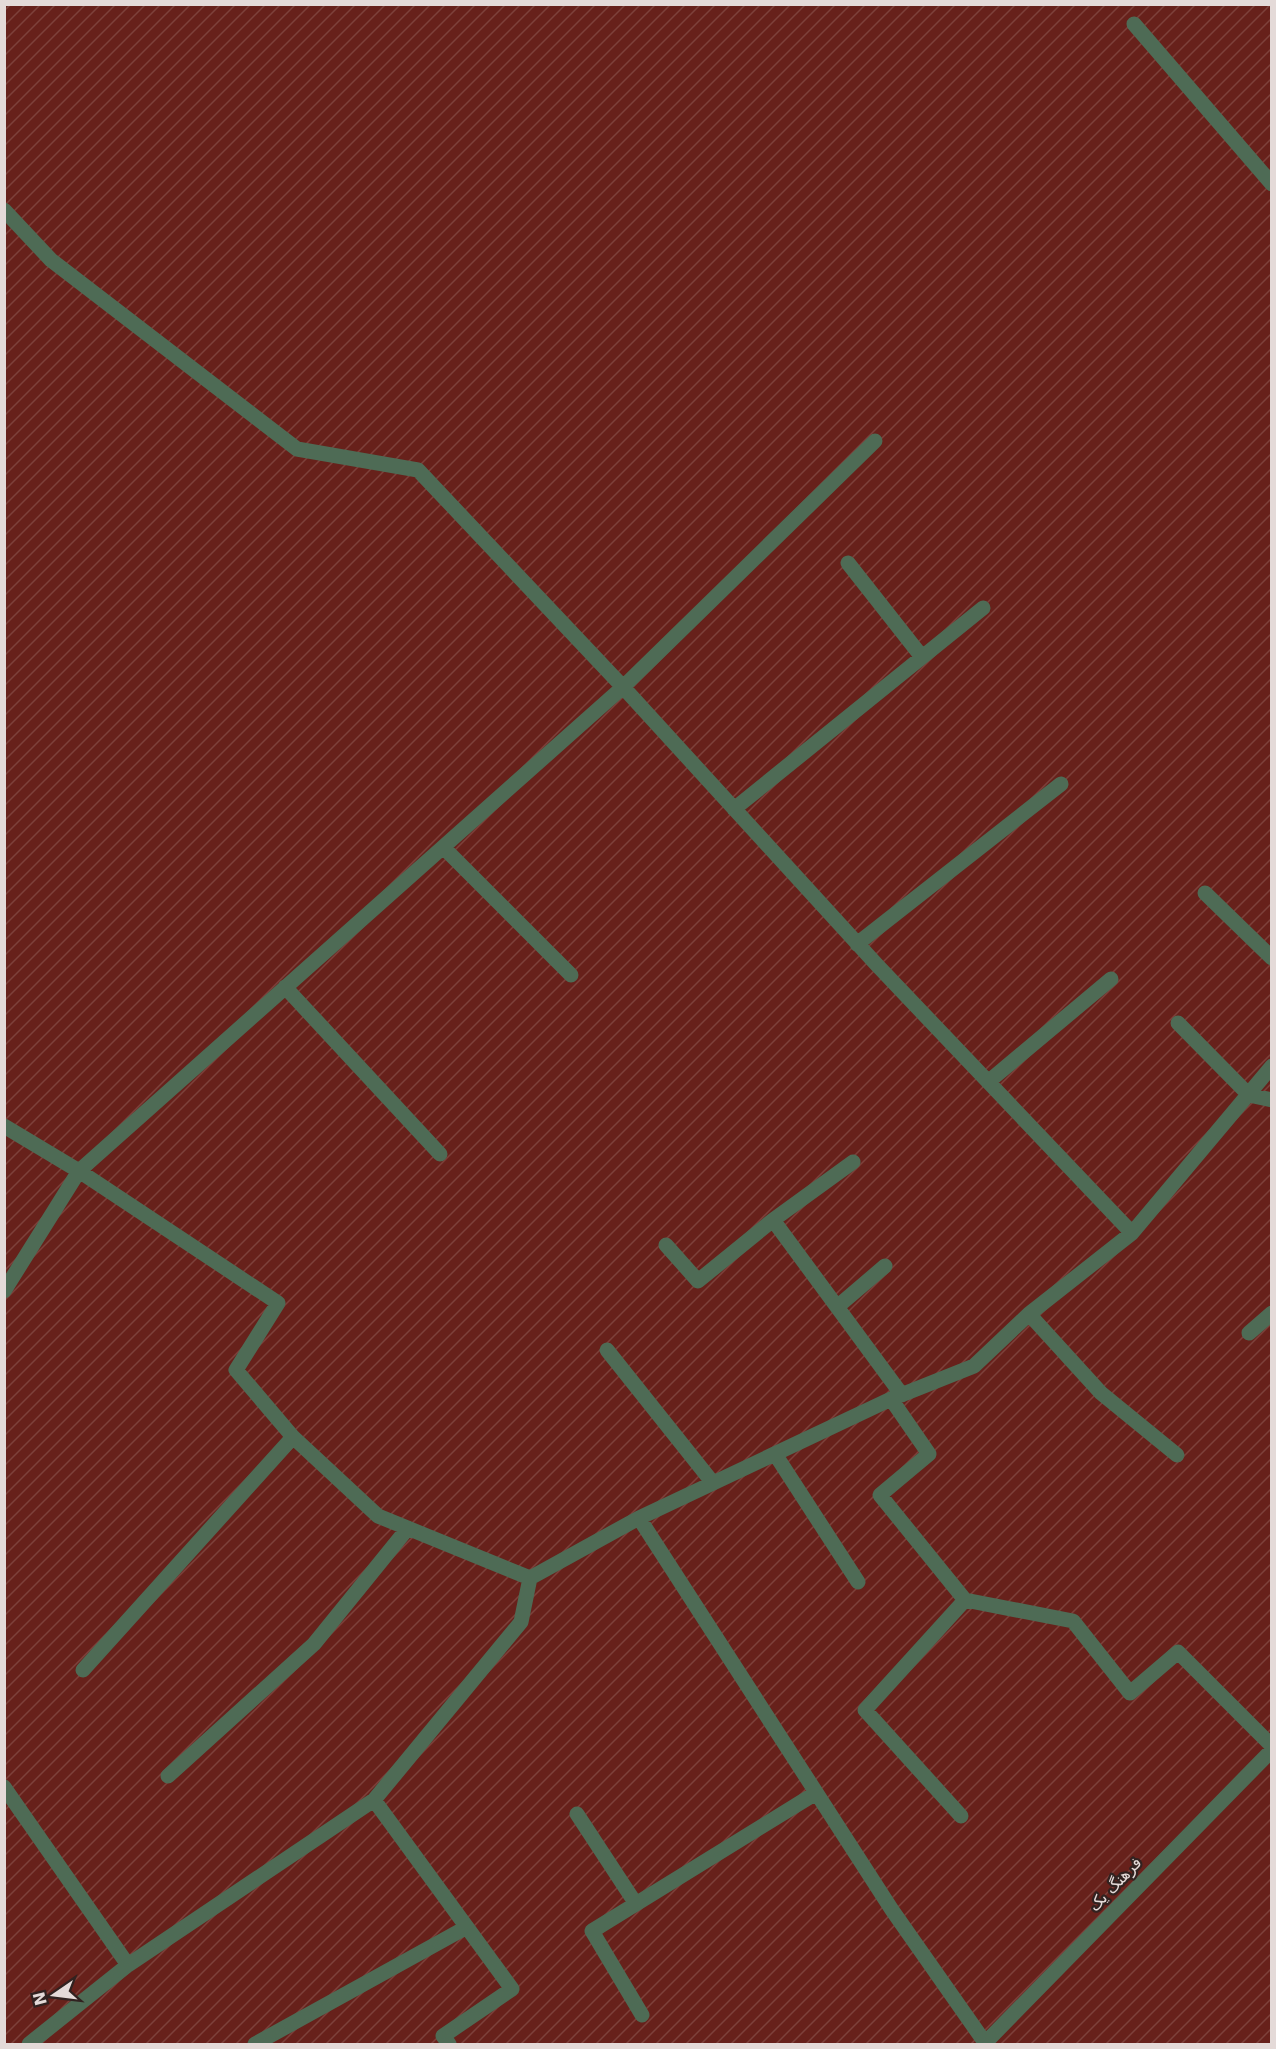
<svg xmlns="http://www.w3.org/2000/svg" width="1276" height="2049" viewBox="0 0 1276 2049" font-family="'DejaVu Sans',Vazirmatn,sans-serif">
<defs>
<pattern id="garden-furrows" width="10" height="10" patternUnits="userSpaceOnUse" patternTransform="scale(1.5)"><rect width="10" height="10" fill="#67211b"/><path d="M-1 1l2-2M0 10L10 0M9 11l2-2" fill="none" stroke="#7d413b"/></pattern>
</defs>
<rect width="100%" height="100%" fill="#312220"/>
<!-- garden -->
<path fill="url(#garden-furrows)" d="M5,5H1271V2044H5Z"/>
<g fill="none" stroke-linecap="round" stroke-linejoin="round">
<!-- minor -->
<path stroke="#4e6b55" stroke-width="15" d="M1134,24L1272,184
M4,210L51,260L297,449L418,470L623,687L877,965L1132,1233
M848,563L922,657
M734,809L983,608
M443,847L571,975
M1205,893L1272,958
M857,944L1061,784
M285,987L440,1154
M1178,1023L1249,1095L1272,1100
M988,1082L1111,979
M4,1126L79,1171L278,1303L236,1370L293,1437L378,1516L530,1578L639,1518L891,1399L974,1366L1029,1314L1132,1233L1272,1066
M773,1220L902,1395
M666,1245L698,1281L773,1220L853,1162
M4,1291L79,1171L623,687L875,441
M837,1307L885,1266
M1029,1314L1101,1393L1177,1455
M1249,1333L1272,1313
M607,1350L713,1483
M891,1399L929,1454L880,1495L965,1600L1073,1621L1130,1693L1178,1652L1272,1746
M775,1454L858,1582
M639,1518L892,1910L986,2044
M83,1670L293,1437
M168,1776L314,1644L408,1528
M4,1787L128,1965
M374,1800L512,1989L443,2036L449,2044
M577,1814L636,1904
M961,1816L865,1710L965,1600
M642,2015L592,1931L816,1793
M985,2043L1272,1750
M29,2044L128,1965L374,1800L521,1622L530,1578
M255,2044L467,1927"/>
</g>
<g text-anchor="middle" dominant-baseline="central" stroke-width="4.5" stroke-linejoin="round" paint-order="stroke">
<!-- street labels -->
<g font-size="16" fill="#e4dad8" stroke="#312220">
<text transform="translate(1115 1884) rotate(-46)">فرهنگ یک</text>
</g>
</g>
<!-- border -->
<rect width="1276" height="2049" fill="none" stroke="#e4dad8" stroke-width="12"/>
<!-- north arrow -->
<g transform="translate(54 1995) rotate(256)" stroke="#312220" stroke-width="4.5" paint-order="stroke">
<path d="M0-4.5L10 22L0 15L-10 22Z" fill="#e4dad8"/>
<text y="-9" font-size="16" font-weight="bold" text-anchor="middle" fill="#e4dad8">N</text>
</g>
</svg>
